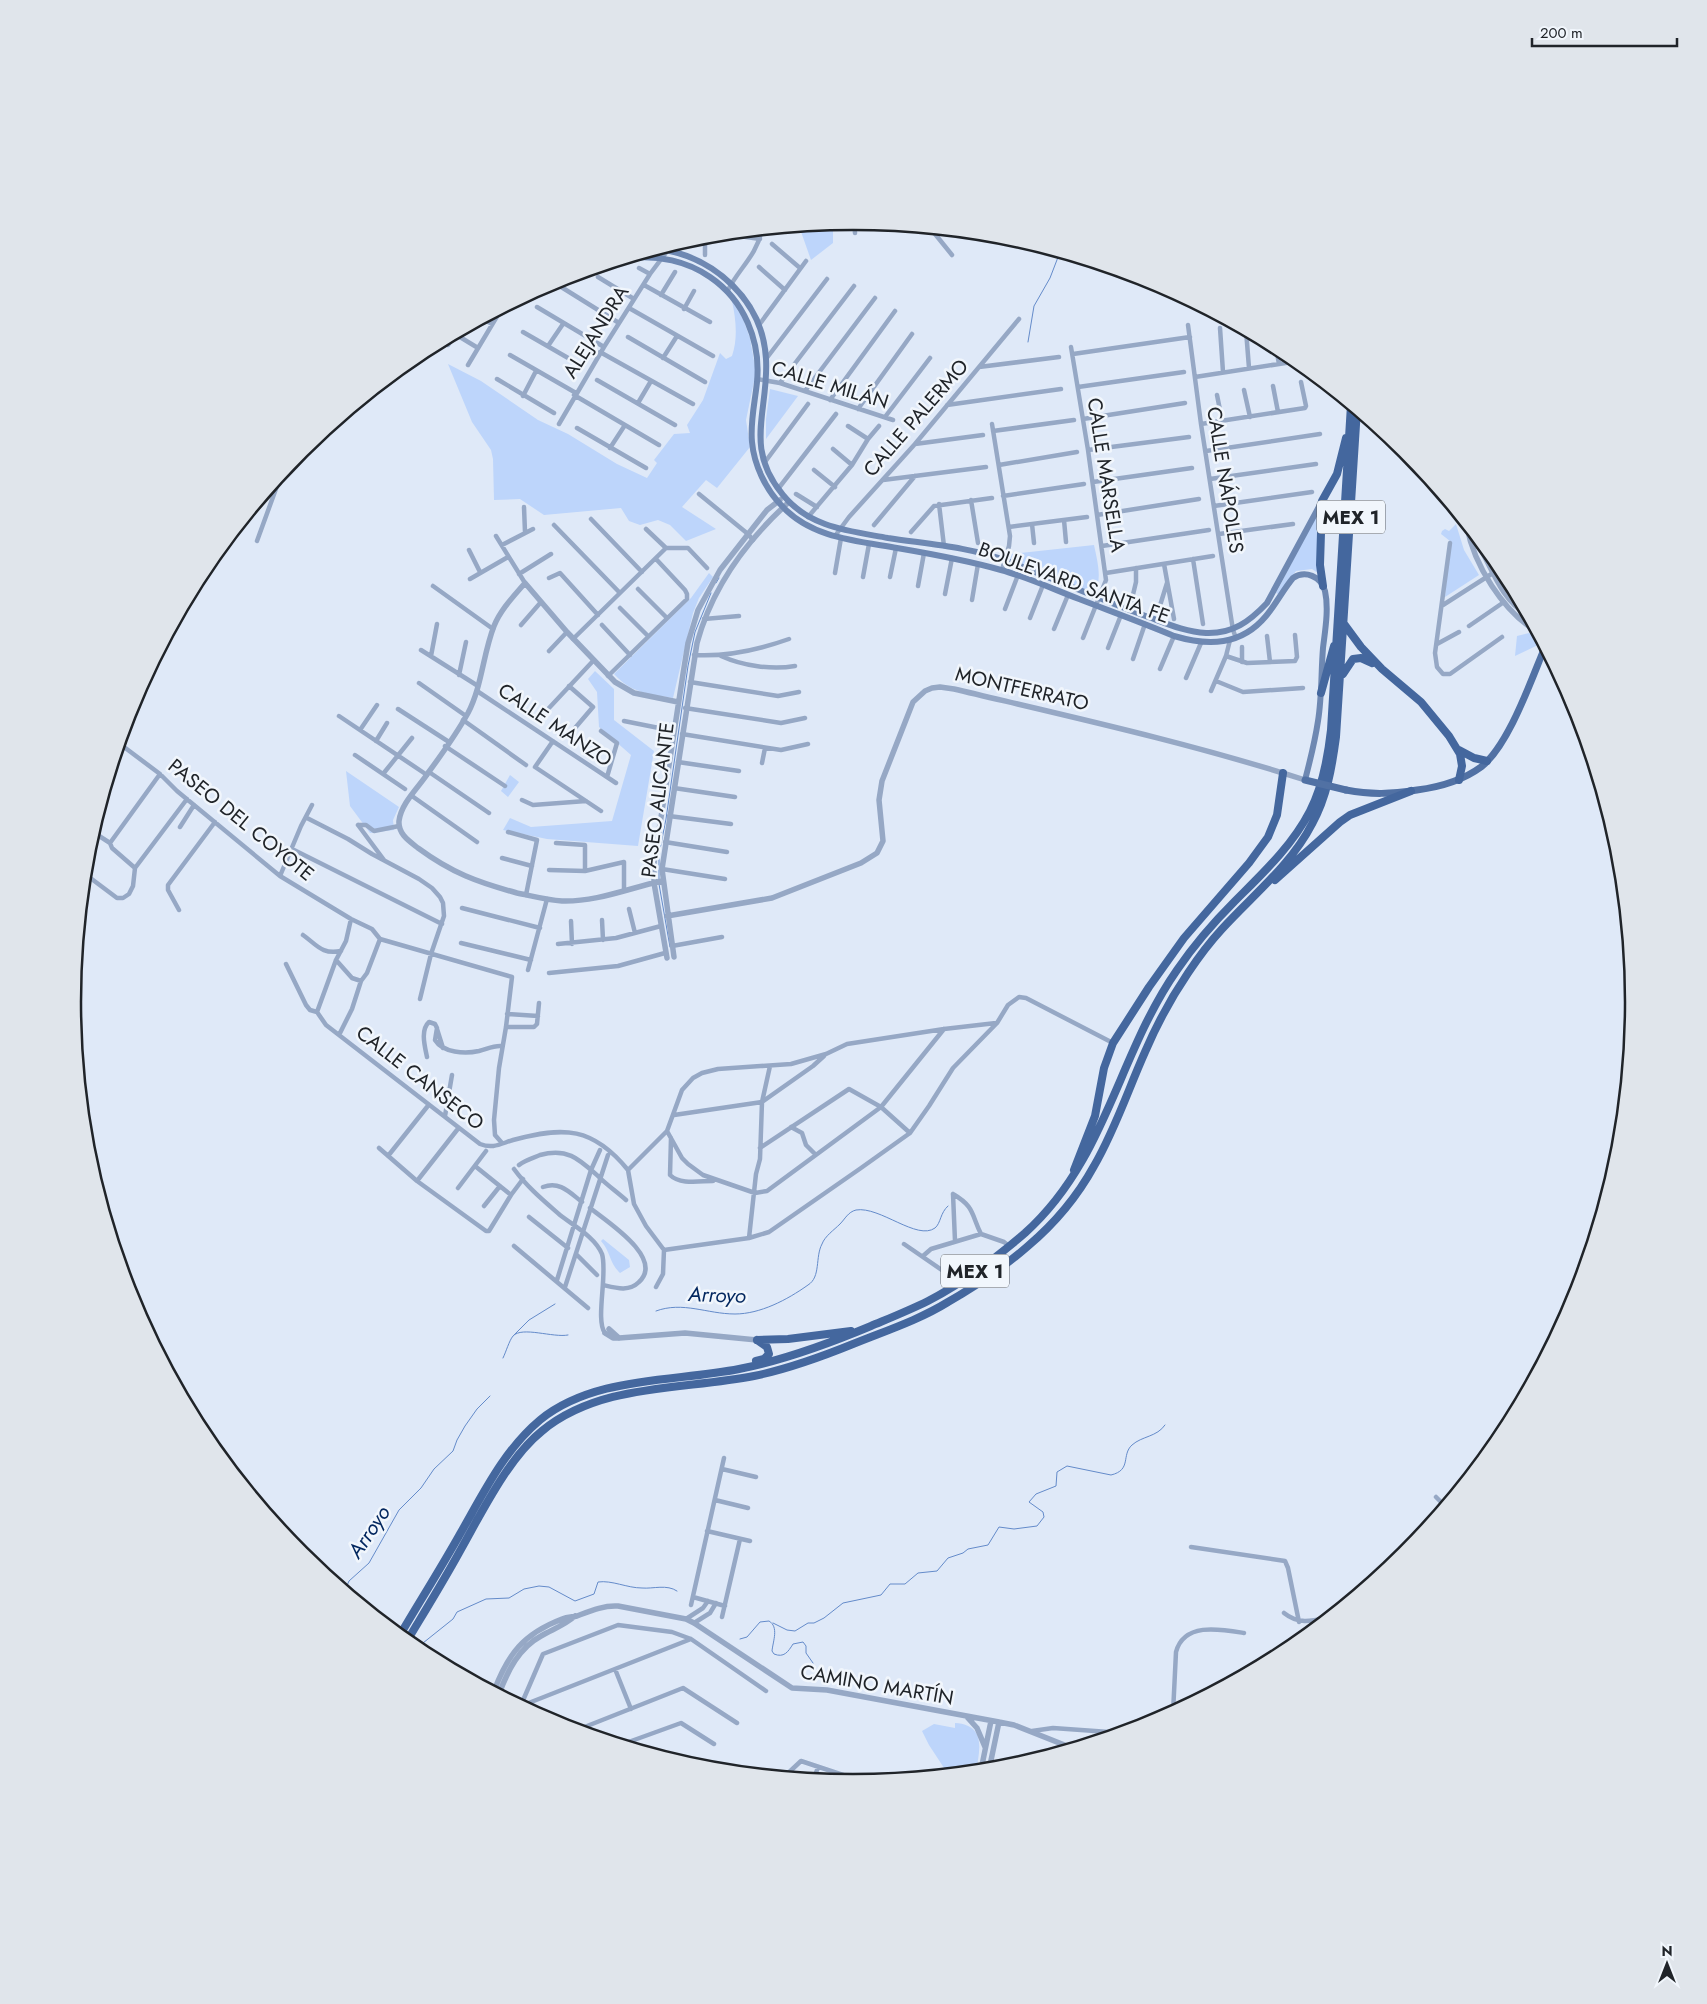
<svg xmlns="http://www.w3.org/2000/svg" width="1707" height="2004" viewBox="0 0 1707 2004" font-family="Jost,sans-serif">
<rect width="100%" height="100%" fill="#dfe9f8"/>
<!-- green -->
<path fill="#bdd5fb" d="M833,223V243L811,260L799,226Z
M732,301L743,319L750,338L756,372L746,420L750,447L717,488L706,480L682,507L716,529L686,541L670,525L658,520L640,525L629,521L621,508L544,515L520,499L494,500L493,459L491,450L472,422L448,364L481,381L538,420L568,434L617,464L647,478L657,463L654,460L674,434L690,433L687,425L703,400L720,353L726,359L732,356C738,339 736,319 732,301Z
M770,389L798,396L766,439V419Z
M1319,511L1318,573L1312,569L1296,571L1278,594L1276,593Z
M1456,524L1464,550L1479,575L1445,597L1450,541L1441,534L1442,531L1445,529L1449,531Z
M1094,545C1097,560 1103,579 1094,594L1009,561L1011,554Z
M709,573L713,577L699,598L693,613L673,698C649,694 631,693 614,674L691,598Z
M1529,633L1539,639L1540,644L1515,656L1517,636Z
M595,671L614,689V720L654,751L638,846L547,839L503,830L510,818L531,827L612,821L631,755L599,727L597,692L588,679Z
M346,771L399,807L393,820L394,830L370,833L350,806Z
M510,775L519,782L508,797L501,791Z
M603,1239L629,1260L630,1267L620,1273C609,1263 611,1252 601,1241Z
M955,1723C986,1725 980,1749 976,1771L948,1774L929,1745L922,1731L934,1724L955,1728Z"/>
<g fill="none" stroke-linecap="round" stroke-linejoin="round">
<!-- stream -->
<path stroke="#648bca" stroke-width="1" d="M1028,342L1034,306L1050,278L1060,252
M716,583L719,578
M659,880V854L666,819L688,666L695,632L711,593
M659,884L670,947
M656,1311C683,1301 707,1314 735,1314C760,1314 787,1300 808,1285C821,1277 815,1257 822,1244C825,1236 834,1230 840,1224C845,1219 848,1212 856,1210C880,1206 917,1241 935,1228C941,1223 940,1213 948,1206
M514,1335L529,1320L555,1304
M503,1358C506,1352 509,1341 513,1336C522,1326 553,1338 568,1335
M345,1590L349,1581L369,1563L399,1510L421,1488L434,1469L453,1451L457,1440L465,1426L477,1409L490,1396
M773,1623L787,1630L795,1631L808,1623H814L824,1618L843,1603L881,1595L890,1584H905L918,1573L937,1571L948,1558L963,1553L968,1549L988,1545L999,1527L1014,1529L1037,1526L1044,1517L1043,1512L1029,1502L1036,1494L1056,1486L1057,1472L1067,1466L1111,1475C1132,1470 1121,1455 1132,1445C1142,1436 1157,1437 1165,1425
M740,1639L747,1637L760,1622L769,1621C779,1627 773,1641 772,1651L774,1654C784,1658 788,1652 793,1644L803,1642L806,1646V1653L813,1663
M423,1643L453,1619L457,1612L486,1599L509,1598L524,1589L539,1586L549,1587L575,1601L594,1594L598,1582C612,1580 627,1588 642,1588C653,1589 667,1584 677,1591"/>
<!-- minor -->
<path stroke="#96a8c5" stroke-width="4.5" d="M854,221L855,233
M931,229L952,255
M726,234L760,239
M683,244V242
M772,244L800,268
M705,255V236
M759,267L785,290
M639,268L650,274
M598,277L634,299
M558,285L619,323
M644,285L710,322
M727,292C738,269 756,257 762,230
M661,295L675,272
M537,307L604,347
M629,308L713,356
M684,309L694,291
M483,319L492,324
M759,325L806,261
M1188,325L1201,424L1233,630L1236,638
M1220,328L1223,372
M1246,330L1249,368
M523,332L582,366
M455,334L478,348
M628,337L705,382
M448,345L455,334
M548,346L563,324
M1071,347L1088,450L1106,580L1083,638
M1276,347L1279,364
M600,352L693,404
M1073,354L1190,337
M510,355L576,393
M663,358L677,336
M766,359L827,279
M468,365L502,308
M979,367L1059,357
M1195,377L1298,361
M497,379L554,413
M757,379L780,383L893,420
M597,380L675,425
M780,383L854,286
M1273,386L1278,412
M1078,387L1184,372
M1244,390L1250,417
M805,391L875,298
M574,395L659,445
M1217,395L1222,420
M523,396L536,371
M830,400L895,311
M638,403L651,381
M947,405L1061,389
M858,409L912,334
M885,417L930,358
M1083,419L1185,403
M559,424L604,347L650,274L668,250
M992,424L1010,536L1009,546L1002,570
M1201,424L1305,408L1306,406L1301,382
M848,426L868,439
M577,428L646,468
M993,431L1074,420
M915,444L983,435
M610,448L625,425
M833,449L852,465
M1088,450L1189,437
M1206,451L1320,434
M765,462L808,404
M999,465L1077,452
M814,470L835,487
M1210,479L1316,464
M883,480L986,467
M1093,482L1192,468
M778,489L836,414
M699,494L748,534L753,540
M796,494L817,507
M1003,496L1084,484
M971,500L978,543
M939,504L944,546
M1214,506L1312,492
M524,507L525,532
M1097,515L1199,499
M808,517L852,465L868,439L879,426
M591,519L642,572
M1064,520L1066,542
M1032,524L1034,543
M554,525L620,593
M874,525L915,476
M1009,527L1087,517
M646,529L666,548H688L707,568
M911,532L934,506L992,498
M1219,534L1293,524
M496,536L525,583
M835,536L849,517L915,444L1019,319
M257,541L281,475
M1450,543L1435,653L1437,667L1443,674H1450L1502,637
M502,545L533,529
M1102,546L1209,530
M469,550L480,572
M1193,559L1203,624
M1164,564L1174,619
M835,573L841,538
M1106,573L1213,556
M519,574L551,554
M863,577L869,544
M890,577L896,548
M549,578L560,573L598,615
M470,579L508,557
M433,586L493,629
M918,586L924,553
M638,589L667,618
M945,594L952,558
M972,600L978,564
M1131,603L1136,582V568
M1443,605L1493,573
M620,608L648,636
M1005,609L1018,575
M1158,612L1167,583
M1030,618L1043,585
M704,619L739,616
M521,625L541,602
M602,625L630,655
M1469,626L1504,602
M1054,629L1068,595
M1267,636L1270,662
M573,639L666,548
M1437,644L1459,632
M1242,647V662
M1108,648L1121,615
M421,650L478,686
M549,651L567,632
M694,655C727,657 758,650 789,639
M431,656L437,624
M721,656C743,666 772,670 795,666
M1226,656L1247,663L1295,661L1297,657L1295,635
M1133,659L1145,624
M1160,669L1174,636
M459,675L466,642
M608,676L687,599V594L685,590L656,559
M1186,678L1201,643
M1216,681L1243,692L1303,688
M690,682L778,696L799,692
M419,683L466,716
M569,686L593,707L575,728
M477,691L616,783
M1211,691L1226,656L1230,640
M549,708L593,661
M685,708L781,723L805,718
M398,709L449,742
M339,716L427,775
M463,720L526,765
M624,721L674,731
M360,730L377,705
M601,731L617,743L607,777
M682,734L781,750L808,744
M376,741L387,723
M553,741L535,767L601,811
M120,744L160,774L177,791L280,876L351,919L372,929L380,939L512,977L506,1027L499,1068L494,1120L495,1135L502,1143
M445,746L505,786
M117,752L123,745
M355,755L405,789
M678,762L739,771
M762,763L765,748
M429,772L489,813
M383,774L412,738
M674,788L735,797
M412,796L477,842
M522,800L533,805L586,801
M669,816L731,824
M307,818L348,839L372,854L419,879L432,888L440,897L443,903L444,916L431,954L420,999
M358,825H366L374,831L399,826
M358,825L384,860
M180,827L194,805
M93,832L110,843L112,848L135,868
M508,832L537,840L526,895
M665,842L727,852
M110,843L160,774
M556,843L585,845V871
M292,849L442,924
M502,858L532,866
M662,869L725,879
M549,870L585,871L624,862V890
M85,874L117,898H123L129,894L133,886L135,868L187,799
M280,876L301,826L312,805
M462,908L540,928
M629,909L635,933
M179,910L168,890V885L215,822
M351,919L346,941L336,960L317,1012L326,1025L480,1144C493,1149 500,1144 513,1140C564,1126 593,1127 628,1170
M602,920L603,940
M571,921L572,944
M303,935C317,945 322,955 341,951
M461,943L531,960
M558,944L616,938L661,926
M672,946L722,937
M336,960L352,978L361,981
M286,964L306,1005L310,1010L317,1012
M528,970L547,899
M549,973L618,966L665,953
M507,1014L538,1016
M506,1027H534L537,1024L539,1003
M437,1029L443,1048
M339,1035L352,1009L361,981L367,973L380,939
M427,1057C425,1047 420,1030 429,1022L435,1024L437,1028L435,1040C443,1053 465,1054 479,1051C487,1049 494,1045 502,1046
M674,1115L762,1102L813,1066L824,1056
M445,1116L452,1075
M791,1127L802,1133L806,1145L816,1155
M667,1131L682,1158L688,1164L703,1175L755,1193L767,1191L881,1107L944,1029
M671,1138L670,1175C680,1185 700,1181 713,1181
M379,1148L417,1181L486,1231H489L511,1195L523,1179
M760,1148L849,1089L881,1107L910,1133
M388,1156L427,1107
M519,1165C525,1160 533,1158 540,1155C568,1147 580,1160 599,1177C607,1185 617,1192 626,1200
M475,1166L511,1195
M514,1169C527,1187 544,1201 560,1215C574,1226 595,1237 602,1254C608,1273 595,1321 605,1333
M628,1170L667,1131L682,1090L693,1078L702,1073L718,1069L791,1064L826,1054L847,1044L944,1029L996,1023
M628,1170L634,1204L646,1226L664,1250L663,1274L656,1287
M417,1181L457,1130
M543,1187C560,1181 569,1192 582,1202
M458,1188L486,1151
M953,1194C975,1207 971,1214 981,1234L1004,1242L1009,1246
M953,1194L955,1241
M484,1206L500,1186
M590,1208C606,1221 665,1258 639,1282C629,1292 616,1288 603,1285
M529,1217L568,1248
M749,1238L756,1174L760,1159L762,1102L770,1066
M904,1244L952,1277L972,1272
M514,1246L588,1308
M664,1250L749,1238L769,1232L861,1168L910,1133L929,1106L953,1068L997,1023L1008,1005L1019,997L1026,998L1113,1043
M576,1254L597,1275
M923,1256L931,1249L981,1234
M557,1280L591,1170L600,1150
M565,1287L608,1155
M722,1469L756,1477
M1436,1497L1445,1506
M715,1500L748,1508
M707,1531L750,1541
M1191,1547L1285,1561L1288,1568L1299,1622
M693,1597L725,1606
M691,1605L724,1458
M1284,1613C1299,1625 1312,1621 1330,1617
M722,1617L740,1539
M686,1619L703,1608L708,1601
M694,1623L710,1613L716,1603
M615,1669L631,1709
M521,1705L543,1654L618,1625L672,1632L691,1639L766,1691
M521,1706L691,1639
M1173,1713L1176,1652C1184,1622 1220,1629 1244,1633
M577,1730L683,1688L737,1723
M1032,1731L1053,1728L1123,1733
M623,1744L681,1723L714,1744
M1000,1763L1008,1767
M785,1776L801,1761L864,1782
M814,1779L818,1767"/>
<!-- tertiary -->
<path stroke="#96a8c5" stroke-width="5.5" d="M1467,527C1474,565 1503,611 1536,631
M1468,528C1489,555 1496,597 1528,615
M662,881C629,888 597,902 562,901C547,900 532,896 517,893C477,882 452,873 418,848C409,841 398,834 399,821C401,803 419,787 428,773C442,754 457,733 468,713C482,686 483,654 494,626C501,609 514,596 525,583L567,632L615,682L634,693L678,702
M667,916L772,898L861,863L877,853L883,841L879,800L882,781L913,702L925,691L932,688L940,687L954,689C1072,717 1190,743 1305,780
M674,957L662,869L697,643C712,588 747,540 789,502
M667,958L654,883V863L683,674L688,643L698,610L720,570L767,510L780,500
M609,1329L619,1338
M605,1333L613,1338H619L685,1333L757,1340
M494,1691C508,1654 523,1634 562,1619C567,1617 572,1617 577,1616C590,1611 604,1605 618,1606L686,1619L694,1623L792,1688L827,1690L999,1722L1014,1725L1072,1748
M499,1694C508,1670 519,1648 541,1636C553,1629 565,1625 575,1616
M967,1717L977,1728L985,1747
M981,1770L991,1721
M989,1770L999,1722"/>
<!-- secondary -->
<path stroke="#6e88b2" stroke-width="6" d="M659,249C715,257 763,301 766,359C769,411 743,447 783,495C810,528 850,531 888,538C927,544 970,547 1007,561C1052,578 1097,598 1143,615C1163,622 1184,632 1206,633C1233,634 1250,621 1267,603L1322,501
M630,258C658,255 687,261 710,277C744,300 761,341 757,382C755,402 750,422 752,442C754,465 766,490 782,506C811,538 857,541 897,548C932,554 966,560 1001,570C1027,577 1053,589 1079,599C1110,611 1143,623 1174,636C1208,646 1241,646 1266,616C1276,604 1283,590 1293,578C1305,570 1321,576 1325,591C1329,609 1325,631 1323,648C1321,672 1322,697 1318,721C1315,741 1310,761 1305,780"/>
<!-- primary -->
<path stroke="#5171a4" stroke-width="7" d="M1346,790C1372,795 1391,794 1417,790C1440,787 1462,781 1481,767C1509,745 1531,680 1545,647"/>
<!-- trunk -->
<path stroke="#44679e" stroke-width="8" d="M1323,586L1320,565L1322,501L1337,474L1346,438
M1344,624L1361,647L1382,669L1421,702L1449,736L1460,754L1462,766L1459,780
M1343,674L1353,659L1361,658L1372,663
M1321,693L1334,646
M1459,750L1474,758L1487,761
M1275,880L1340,822L1350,815L1411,791
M1074,1170L1095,1116L1104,1068L1113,1043L1149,987L1184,938L1249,863L1268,837L1277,815L1283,773
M757,1340L788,1339L851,1331
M756,1361L764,1359L769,1354L767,1347L757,1340
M400,1635C420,1601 441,1568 460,1534C483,1494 504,1450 540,1420C594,1376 674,1382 739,1369C785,1360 828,1344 871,1326C890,1318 910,1310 928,1301C963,1283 996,1258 1025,1233C1107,1159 1117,1056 1177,970C1194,945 1214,922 1235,901C1263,873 1292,846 1310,811C1323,786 1328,757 1331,730L1351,405
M407,1641C425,1611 443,1582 460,1551C481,1514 508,1458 542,1431C600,1383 683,1390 754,1376C788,1369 821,1357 853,1344C885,1331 919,1320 948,1302C976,1286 1004,1267 1028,1246C1054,1224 1077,1197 1094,1166C1115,1130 1128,1090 1145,1052C1157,1024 1171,998 1188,973C1198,958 1210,942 1222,929C1253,895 1291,865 1312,824C1327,797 1332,767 1336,737L1357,409"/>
<!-- primary-bridge -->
<path stroke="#5171a4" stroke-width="7" d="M1305,780L1346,790"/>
</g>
<g text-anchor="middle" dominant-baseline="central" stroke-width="5" stroke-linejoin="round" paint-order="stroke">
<!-- shield labels -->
<g fill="#f1f6fc" stroke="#5f6368" stroke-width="1">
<rect x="1317" y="500.5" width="68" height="33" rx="4"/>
<rect x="941" y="1254.5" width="68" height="33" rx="4"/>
</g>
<g font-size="19" font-weight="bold" fill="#202429">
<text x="1351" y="517">MEX 1</text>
<text x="975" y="1271">MEX 1</text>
</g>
<!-- street labels -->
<g font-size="20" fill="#202429" stroke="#f1f6fc">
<text transform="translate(596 332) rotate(-58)">ALEJANDRA</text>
<text transform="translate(830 385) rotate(17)">CALLE MILÁN</text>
<text transform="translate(916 418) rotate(-49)">CALLE PALERMO</text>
<text transform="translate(1106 475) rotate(81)">CALLE MARSELLA</text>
<text transform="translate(1225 480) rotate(81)">CALLE NÁPOLES</text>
<text transform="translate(1074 583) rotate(20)">BOULEVARD SANTA FE</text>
<text transform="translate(1022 689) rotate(13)">MONTFERRATO</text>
<text transform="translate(555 725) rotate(34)">CALLE MANZO</text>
<text transform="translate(658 800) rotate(-83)">PASEO ALICANTE</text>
<text transform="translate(241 820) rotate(39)">PASEO DEL COYOTE</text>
<text transform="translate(420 1078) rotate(38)">CALLE CANSECO</text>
<text transform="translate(877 1685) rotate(10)">CAMINO MARTÍN</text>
</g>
<!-- water labels -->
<g font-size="21" font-style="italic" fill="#03275f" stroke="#f1f6fc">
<text transform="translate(717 1295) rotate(2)">Arroyo</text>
<text transform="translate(369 1532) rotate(-56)">Arroyo</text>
</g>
</g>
<!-- crop -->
<path d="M0 0H1707V2004H0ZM81 1002a772 772 0 1 1 1544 0a772 772 0 1 1-1544 0Z" fill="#e0e5eb" fill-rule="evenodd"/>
<path fill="none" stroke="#202429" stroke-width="2.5" d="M81 1002a772 772 0 1 1 1544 0a772 772 0 1 1-1544 0Z"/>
<!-- north arrow -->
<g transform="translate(1667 1964)" stroke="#f1f6fc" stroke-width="4" paint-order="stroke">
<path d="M0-4L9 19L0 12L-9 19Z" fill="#202429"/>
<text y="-8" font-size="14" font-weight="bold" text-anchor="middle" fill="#202429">N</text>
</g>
<!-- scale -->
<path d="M1532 38v8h145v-8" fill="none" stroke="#202429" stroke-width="2.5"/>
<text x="1540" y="38" font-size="15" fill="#202429" stroke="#f1f6fc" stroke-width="4" paint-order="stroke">200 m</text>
</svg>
